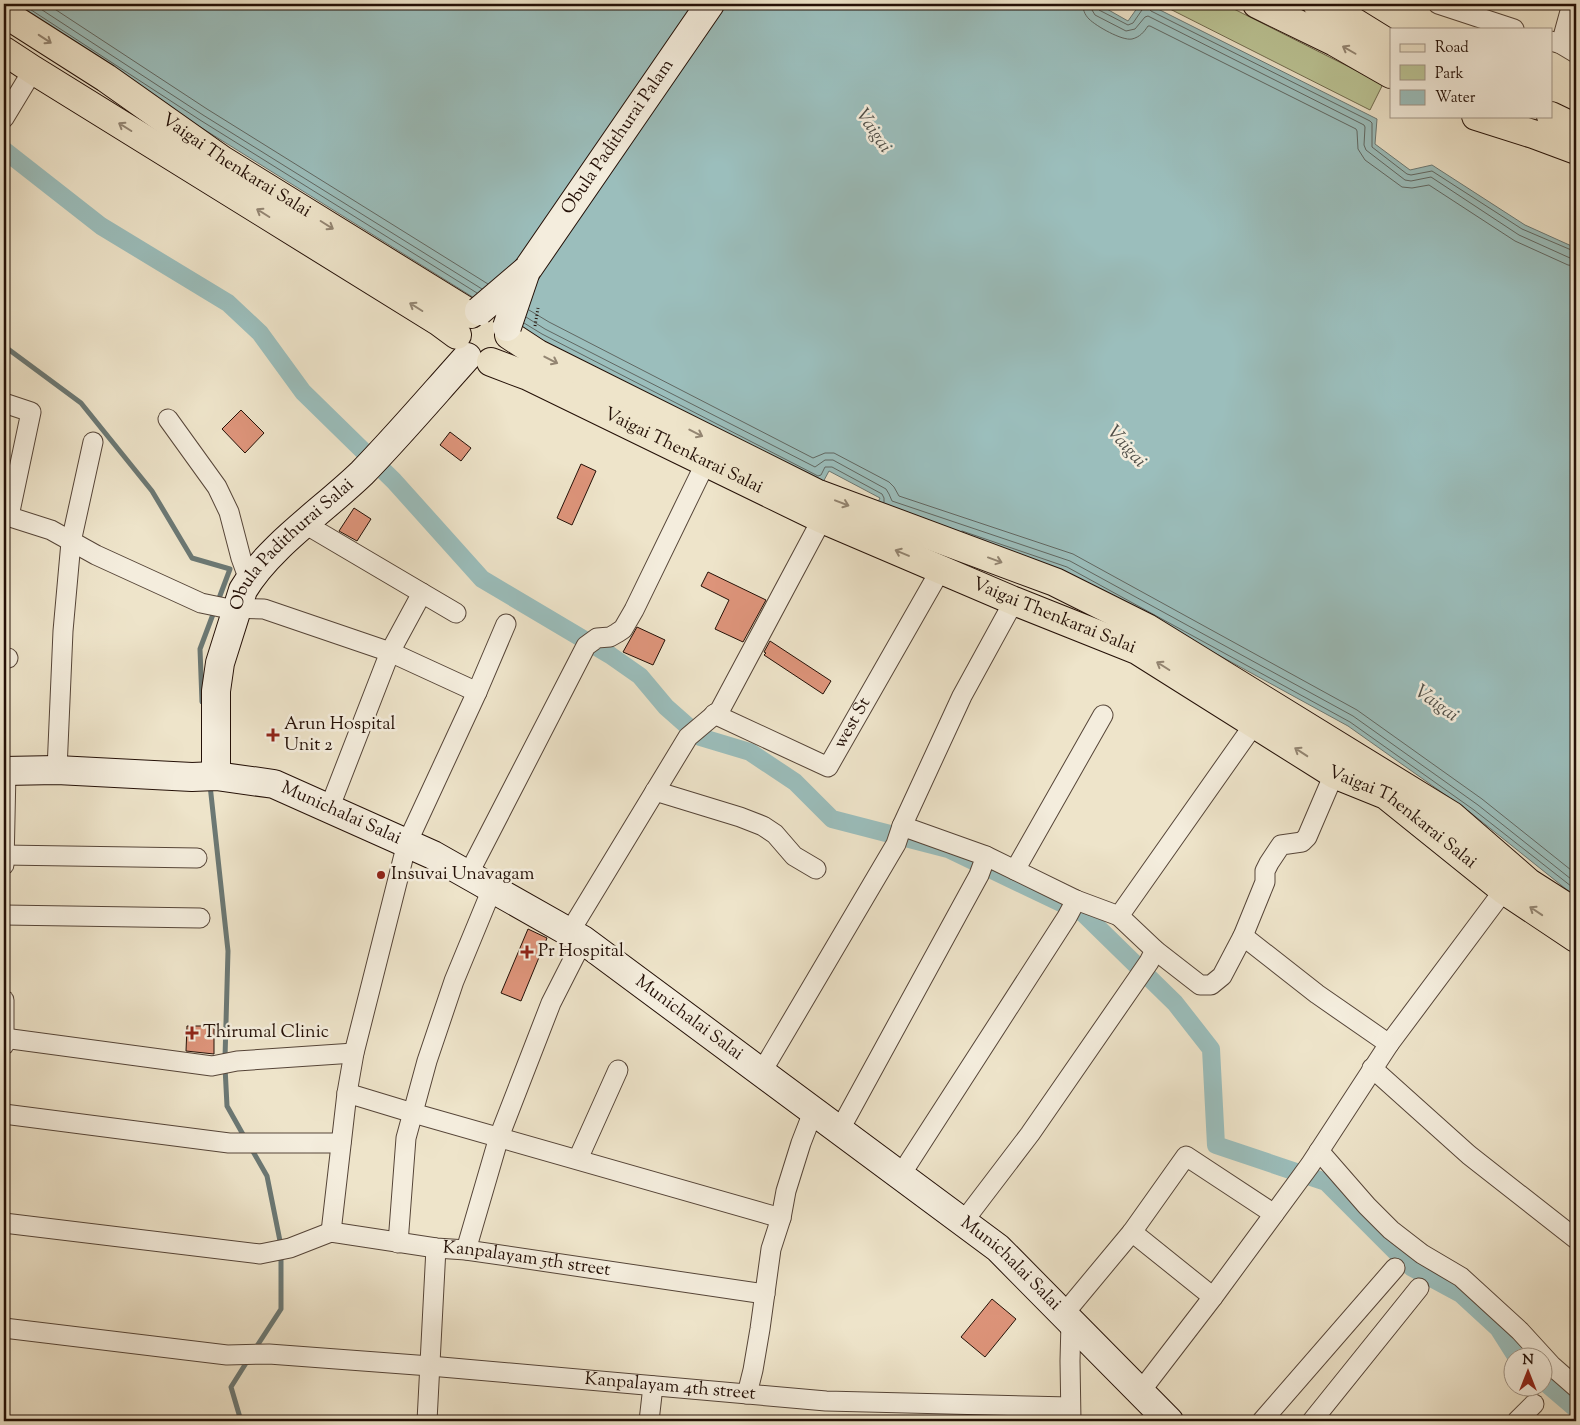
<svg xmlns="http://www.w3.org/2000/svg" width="1580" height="1425" viewBox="0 0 1580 1425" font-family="'Sorts Mill Goudy',serif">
<rect width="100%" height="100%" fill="#eee4ca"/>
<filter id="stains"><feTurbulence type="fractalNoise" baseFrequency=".004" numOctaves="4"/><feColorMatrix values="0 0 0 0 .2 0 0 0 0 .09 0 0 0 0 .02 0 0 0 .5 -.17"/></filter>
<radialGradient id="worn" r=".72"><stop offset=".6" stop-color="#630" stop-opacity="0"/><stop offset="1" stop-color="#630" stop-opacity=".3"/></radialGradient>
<!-- green -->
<path fill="#bbc495" stroke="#706a4e" d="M1167,4H1224L1383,84L1370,110L1166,7Z"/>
<!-- water -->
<path fill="#9bbebc" stroke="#6b7874" d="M12,4H1098L1128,21L1140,4H1148L1377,119L1375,144L1410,170L1432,165L1525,225L1576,248V897L1471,813L1348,726L1065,571L875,508L880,498L829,471L822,484L540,339L197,125Z"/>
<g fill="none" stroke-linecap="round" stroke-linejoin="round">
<!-- shore -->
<path stroke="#606762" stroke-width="1" d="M22,4L200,120L477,293
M33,4L203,115L482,289
M47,4L207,109L488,284
M1083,4C1083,9 1084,14 1089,19C1096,26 1122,41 1132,39C1140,37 1144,32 1148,26H1150L1356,129L1357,131L1358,149L1365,160L1402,187L1412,188L1429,185L1515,241L1568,265L1576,266
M1091,4L1092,10L1095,15L1126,31L1135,29L1145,17L1148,16L1364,125L1365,127L1364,145L1366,150L1405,180L1411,181L1431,177L1519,235L1570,258H1576
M1097,4L1099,10L1128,25L1133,23L1144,7L1147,6L1151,11L1370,121L1372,123V147L1407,174L1411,175L1432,171L1522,229L1576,252
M529,310L549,322L813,458L825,453H834L889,482L894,487L899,496L1073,554L1357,710L1482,799L1576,874
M526,317L545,329L815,467L825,460H833L886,489L889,494L892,501L1070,561L1353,716L1478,805L1576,883
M524,323L542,334L818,476L821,475L825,467H832L882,494L884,498V502
M962,531L1067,567L1350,722L1474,810L1576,890"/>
<!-- stream -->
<path stroke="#6b7874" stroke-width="5" d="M4,346L81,403L152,491L192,558L230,569L200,649L202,702
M210,785L228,951L225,1058
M225,1067L227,1106L245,1138
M251,1148L267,1176L281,1246
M255,1349L281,1309V1255
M241,1421L231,1387L248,1360"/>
<!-- canal -->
<path stroke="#9bbebc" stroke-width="18" d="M4,150L101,226L228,303L260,333L303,392L394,481L482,579L610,655L640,676L666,707L700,737L750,752L795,782L832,819L948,849L1084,914L1175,1003L1211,1049L1216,1145L1326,1182L1411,1267L1461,1294L1498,1328L1517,1358
M1542,1380L1576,1409"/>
</g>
<!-- building -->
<path fill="#dd947a" stroke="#241007" d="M241,410L264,433L245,453L222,429Z
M450,432L471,448L461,461L440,445Z
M581,464L596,471L572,525L557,518Z
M354,508L371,519L357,541L339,531Z
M708,572L766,600L743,642L715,629L729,600L701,586Z
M637,627L665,640L653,665L623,652Z
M770,641L831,681L823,694L764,655L766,653L764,652Z
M528,929L547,938L521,1001L501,993Z
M187,1026H214V1054L186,1051Z
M992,1299L1016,1319L985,1357L961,1337Z"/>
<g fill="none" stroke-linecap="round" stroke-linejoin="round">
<defs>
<g id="minor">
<path d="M1438,4L1514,29"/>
<path d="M1551,41L1561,44L1576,53"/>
<path d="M1561,44L1572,4"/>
<path d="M4,118L33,70"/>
<path d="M4,403L31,412L9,516"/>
<path d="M168,419L217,487L229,512L241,558L249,580"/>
<path d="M4,515L51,530L96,555L201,603L225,608L264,609L390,652L477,692"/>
<path d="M305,524L422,593"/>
<path d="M4,659L8,658"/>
<path id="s1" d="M714,714L828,767L941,569"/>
<path d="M57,770L63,631L71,542L93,442"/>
<path d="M655,791L740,817L763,826L775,834L794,856L816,869"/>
<path d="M329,809L390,652L422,593L456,613"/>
<path d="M902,826L986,856L1076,900L1119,916L1255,723"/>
<path d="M4,855L197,858"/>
<path d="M4,865L6,771"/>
<path d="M1015,870L1103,715"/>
<path d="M468,875L586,646L597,638L610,637L617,633L623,629L634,610L706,462"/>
<path d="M4,915L200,918"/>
<path d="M1119,916L1155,950L1200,985H1211L1222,976L1243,936L1265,882V871L1269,863L1281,845L1302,842L1307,837L1334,774"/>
<path d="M569,933L688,737L720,710L822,519"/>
<path d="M1243,936L1317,994L1389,1044"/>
<path d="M4,1000V1045"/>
<path d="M4,1038L212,1066L237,1061L354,1053"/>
<path d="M1372,1068L1469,1155L1576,1239"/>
<path d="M761,1073L896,844L902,826L962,696L1014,601"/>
<path d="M347,1093L413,1113L781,1218"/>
<path d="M4,1114L229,1143H341"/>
<path d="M839,1131L979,875L986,856"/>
<path d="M1319,1151L1367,1206L1391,1230L1422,1254L1461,1277L1520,1331L1552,1366L1576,1387"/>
<path d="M578,1159L618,1070"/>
<path d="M900,1176L1067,917L1076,900"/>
<path d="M963,1222L1030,1134L1149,962L1155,950"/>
<path id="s2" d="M4,1223L260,1254L290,1248L331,1232L436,1248L466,1250L765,1294"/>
<path d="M331,1232L347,1093L354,1053L407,843L477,692L506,624"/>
<path d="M1132,1232L1213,1297"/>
<path d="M398,1243L406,1138L427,1061L454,981L492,889"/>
<path d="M466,1250L499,1137L551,1003L583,940"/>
<path d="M1063,1315L1132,1232L1186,1156L1274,1214"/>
<path d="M1071,1322L1070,1361L1071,1421"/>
<path id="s3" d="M4,1328L227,1355L269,1354L430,1366L826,1401L1070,1407"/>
<path d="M1140,1392L1213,1297L1310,1165L1389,1044L1504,890"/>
<path d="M747,1394L753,1370L760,1329L771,1249L781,1218L786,1191L801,1143L813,1112"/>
<path d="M427,1421L436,1248"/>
<path d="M649,1421L653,1386"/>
<path d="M1262,1421L1395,1268"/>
<path d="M1312,1421L1419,1288"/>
<path d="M1517,1421L1534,1404"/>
</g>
<g id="secondary">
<path id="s4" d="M527,270L710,4"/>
<path id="s5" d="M4,771L57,770L192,777L216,776L274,784L433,855L583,940L998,1248L1169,1421"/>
<path id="s6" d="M216,776V691L220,663L243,590C269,546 325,509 362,473C398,436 432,396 467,357"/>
</g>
<g id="primary">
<path d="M1257,4L1335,42L1391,74"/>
<path d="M1317,4L1349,19L1391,45"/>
<path id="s7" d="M4,13L106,78L222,160L471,314"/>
<path d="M4,51L33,70L438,321L457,335"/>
<path d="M1476,116L1533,134L1576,150"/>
<path d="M1551,116L1576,128"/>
<path d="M509,335L538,354L816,493L1055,582L1147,628L1452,816L1529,883L1576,913"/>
<path id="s8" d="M491,362L528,376L822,519L1014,601L1137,650L1334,774L1386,795L1504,890L1576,938"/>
</g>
</defs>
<!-- minor casing -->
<use href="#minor" stroke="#564538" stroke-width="21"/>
<!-- secondary casing -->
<use href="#secondary" stroke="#241007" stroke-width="30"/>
<!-- primary casing -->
<use href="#primary" stroke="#241007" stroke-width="30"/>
<!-- path -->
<path stroke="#241007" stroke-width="3" stroke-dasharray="1 2.5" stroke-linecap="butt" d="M1228,4L1237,8
M535,326L538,308"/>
<!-- minor -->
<use href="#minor" stroke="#f4eddd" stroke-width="19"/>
<!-- secondary -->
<use href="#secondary" stroke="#f4eddd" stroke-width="28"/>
<!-- primary -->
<use href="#primary" stroke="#eee4ca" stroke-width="28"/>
<defs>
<path id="secondary-bridge" d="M479,311L527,270
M507,327L526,271"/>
</defs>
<!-- secondary-bridge casing -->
<use href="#secondary-bridge" stroke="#241007" stroke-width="30" stroke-linecap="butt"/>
<!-- secondary-bridge -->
<use href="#secondary-bridge" stroke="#f4eddd" stroke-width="28"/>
</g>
<!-- one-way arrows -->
<defs><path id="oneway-shaft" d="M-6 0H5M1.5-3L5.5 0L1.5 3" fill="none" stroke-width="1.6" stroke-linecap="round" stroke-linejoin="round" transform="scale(1.25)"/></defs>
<g stroke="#938572">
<use href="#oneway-shaft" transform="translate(45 39) rotate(33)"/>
<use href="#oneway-shaft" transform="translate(1349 50) rotate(-150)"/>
<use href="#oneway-shaft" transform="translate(125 127) rotate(-148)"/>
<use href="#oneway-shaft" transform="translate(263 213) rotate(-148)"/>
<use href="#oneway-shaft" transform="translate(327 225) rotate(32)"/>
<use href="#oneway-shaft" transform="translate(416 307) rotate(-148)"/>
<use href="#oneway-shaft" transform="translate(551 360) rotate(27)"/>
<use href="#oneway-shaft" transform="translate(696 433) rotate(27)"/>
<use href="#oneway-shaft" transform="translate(842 503) rotate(21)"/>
<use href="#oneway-shaft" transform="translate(902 553) rotate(-157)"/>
<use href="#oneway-shaft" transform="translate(995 560) rotate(20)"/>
<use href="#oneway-shaft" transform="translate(1163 666) rotate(-148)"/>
<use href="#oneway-shaft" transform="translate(1301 752) rotate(-147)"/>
<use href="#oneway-shaft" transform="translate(1536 911) rotate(-146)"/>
</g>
<!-- markers -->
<g fill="#8f2418" stroke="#f4eddd" stroke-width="2">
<path d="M270.5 727.5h5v5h5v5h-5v5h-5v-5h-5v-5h5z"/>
<circle cx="381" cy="875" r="5"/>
<path d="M524.5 944.5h5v5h5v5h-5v5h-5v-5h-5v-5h5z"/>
<path d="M189.5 1025.5h5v5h5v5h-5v5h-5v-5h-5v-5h5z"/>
</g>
<g text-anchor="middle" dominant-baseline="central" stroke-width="5" stroke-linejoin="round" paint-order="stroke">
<!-- street labels -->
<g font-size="18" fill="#241007" stroke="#f4eddd">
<text stroke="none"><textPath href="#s4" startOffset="161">Obula Padithurai Palam</textPath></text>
<text stroke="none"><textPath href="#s7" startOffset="278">Vaigai Thenkarai Salai</textPath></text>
<text stroke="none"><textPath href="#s8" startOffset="212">Vaigai Thenkarai Salai</textPath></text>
<text stroke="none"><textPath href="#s6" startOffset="256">Obula Padithurai Salai</textPath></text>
<text stroke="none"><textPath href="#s8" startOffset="618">Vaigai Thenkarai Salai</textPath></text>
<text stroke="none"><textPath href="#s1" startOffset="176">west St</textPath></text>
<text stroke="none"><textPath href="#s5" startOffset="344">Munichalai Salai</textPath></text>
<text stroke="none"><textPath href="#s8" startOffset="1022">Vaigai Thenkarai Salai</textPath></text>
<text stroke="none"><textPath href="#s5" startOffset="749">Munichalai Salai</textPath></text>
<text stroke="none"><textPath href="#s2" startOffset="530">Kanpalayam 5th street</textPath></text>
<text stroke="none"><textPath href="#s5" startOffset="1154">Munichalai Salai</textPath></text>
<text stroke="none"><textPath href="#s3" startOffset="669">Kanpalayam 4th street</textPath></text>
</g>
<!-- poi labels -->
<g font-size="18" fill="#241007" stroke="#f4eddd" text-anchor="start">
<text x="284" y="725">Arun Hospital<tspan x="284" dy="21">Unit 2</tspan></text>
<text x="391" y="875">Insuvai Unavagam</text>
<text x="538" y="952">Pr Hospital</text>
<text x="203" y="1033">Thirumal Clinic</text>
</g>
<!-- water labels -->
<g font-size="19" font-style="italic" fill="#4e4d46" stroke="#f4eddd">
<text transform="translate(873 131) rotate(56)">Vaigai</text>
<text transform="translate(1126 447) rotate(48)">Vaigai</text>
<text transform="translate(1436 704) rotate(36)">Vaigai</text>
</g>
</g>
<!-- margin -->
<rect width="1580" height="1425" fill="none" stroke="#eee4ca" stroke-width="20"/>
<rect x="5" y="5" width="1570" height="1415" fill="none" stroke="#241007" stroke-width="2.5"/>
<rect x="10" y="10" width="1560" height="1405" fill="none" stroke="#241007"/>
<!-- legend -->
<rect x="1390" y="28" width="162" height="90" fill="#f4eddd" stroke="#a19587"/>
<rect x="1400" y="44" width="25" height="8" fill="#eee4ca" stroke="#a19587"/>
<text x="1435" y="52" font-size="15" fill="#241007">Road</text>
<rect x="1400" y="65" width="25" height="15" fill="#bbc495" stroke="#a19587"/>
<text x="1435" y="78" font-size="15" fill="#241007">Park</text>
<rect x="1400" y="90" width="25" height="15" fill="#9bbebc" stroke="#a19587"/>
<text x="1435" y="102" font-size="15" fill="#241007">Water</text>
<!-- north arrow -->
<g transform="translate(1528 1372)"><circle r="24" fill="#f4eddd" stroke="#a19587"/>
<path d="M0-4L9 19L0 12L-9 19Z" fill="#8f2418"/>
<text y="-8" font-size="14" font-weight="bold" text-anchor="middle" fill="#241007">N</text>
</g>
<rect width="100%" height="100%" filter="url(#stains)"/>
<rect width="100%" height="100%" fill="url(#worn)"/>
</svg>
